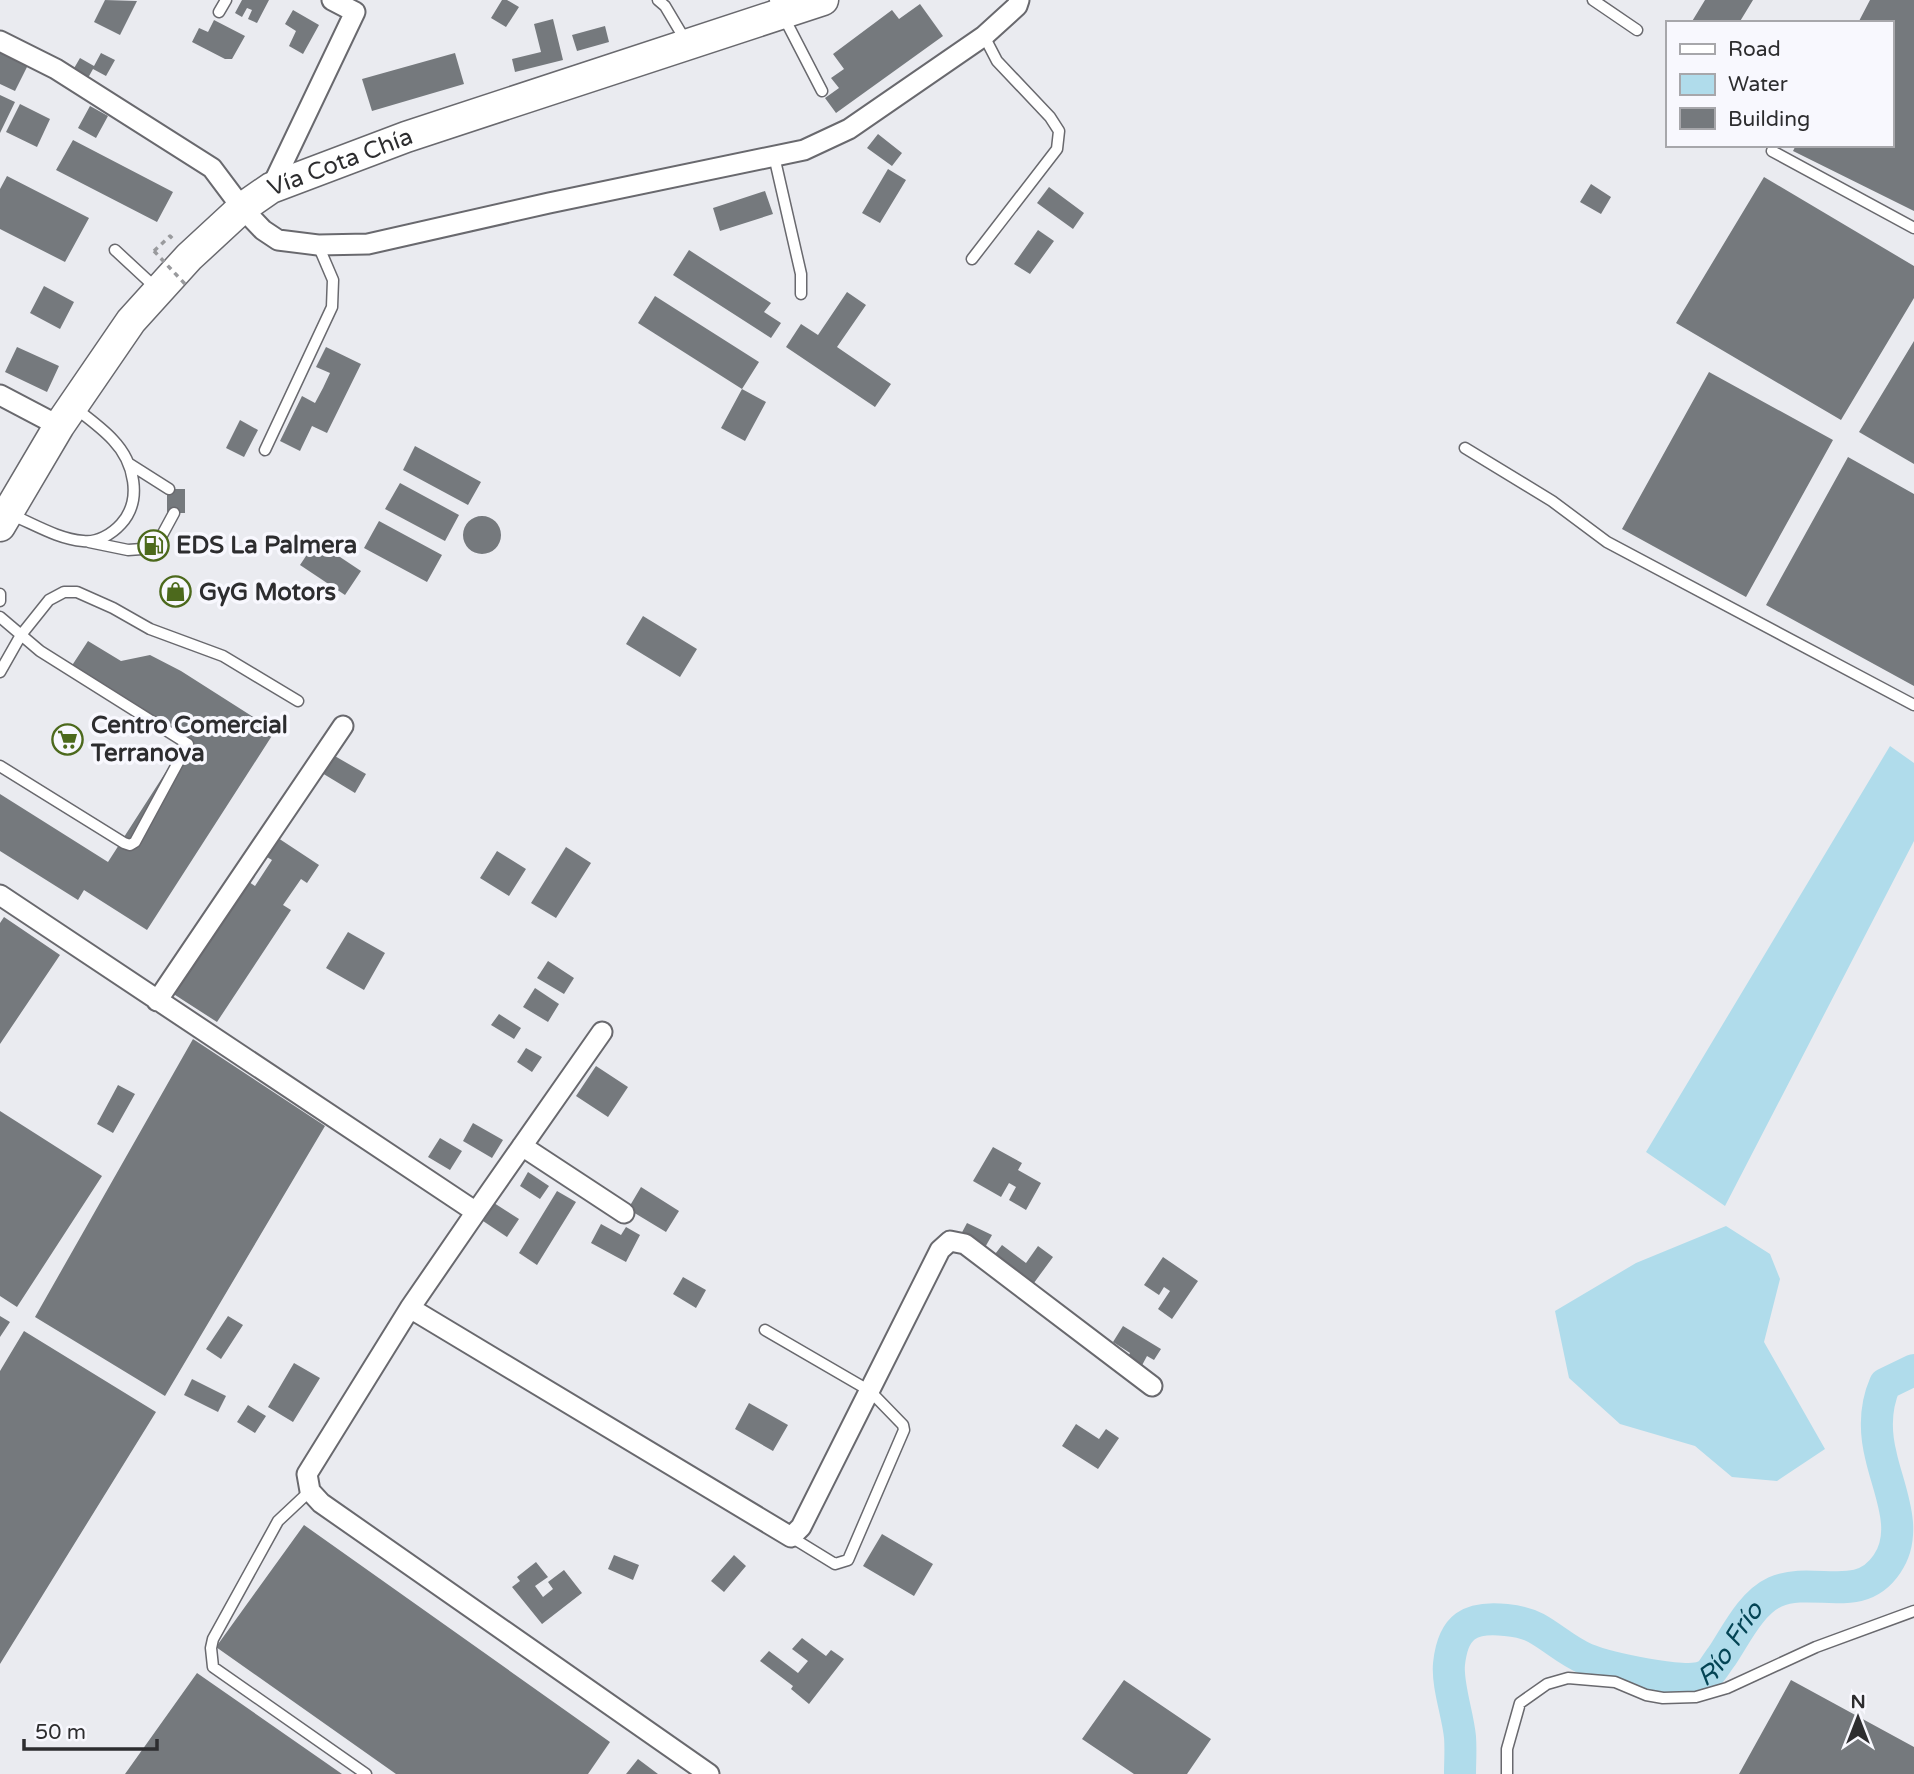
<svg xmlns="http://www.w3.org/2000/svg" width="1914" height="1774" viewBox="0 0 1914 1774" font-family="'Varela Round',sans-serif">
<rect width="100%" height="100%" fill="#eaebf0"/>
<!-- water -->
<path fill="#b0dceb" d="M1890,746L1914,763V841L1725,1206L1646,1152Z
M1726,1226L1770,1254L1780,1279L1764,1342L1825,1449L1777,1481L1732,1477L1695,1446L1620,1424L1569,1378L1555,1311L1636,1263Z"/>
<g fill="none" stroke-linecap="round" stroke-linejoin="round">
<!-- river -->
<path stroke="#b0dceb" stroke-width="32" id="s1" d="M1460,1774C1460,1762 1461,1749 1460,1737C1458,1715 1447,1685 1449,1664C1453,1626 1470,1616 1506,1620C1517,1621 1527,1623 1536,1628C1554,1638 1567,1651 1586,1659C1606,1667 1686,1686 1705,1676C1712,1673 1717,1662 1722,1656C1736,1635 1751,1603 1775,1592C1814,1575 1859,1606 1887,1564C1910,1531 1888,1489 1881,1456C1875,1432 1875,1407 1885,1384L1914,1370"/>
</g>
<!-- building -->
<path fill="#75797d" d="M105,0L137,1L120,35L94,22Z
M242,0H269L257,23L248,19L252,10L247,8L242,17L235,13Z
M502,0H507L519,7L506,27L491,18Z
M1705,0H1753L1739,23H1691Z
M1870,0H1914V211L1793,151L1796,145H1891V23H1858Z
M920,4L943,36L836,113L825,98L839,88L831,78L844,69L833,54L892,10L899,19Z
M293,10L319,25L303,54L289,46L296,31L285,24Z
M553,19L563,60L515,72L512,59L541,52L534,24Z
M214,20L245,36L232,59H225L192,42L199,28L208,32Z
M605,26L609,42L577,51L572,35Z
M0,49L29,63L15,91L0,84Z
M101,53L115,60L106,76L93,69L88,78L73,70L80,58L94,66Z
M455,53L464,84L372,111L362,79Z
M0,95L15,102L0,133Z
M20,104L50,119L37,147L6,132Z
M90,106L108,116L96,138L78,128Z
M878,134L902,153L892,166L867,148Z
M73,140L173,192L157,222L56,170Z
M888,169L906,180L880,223L862,213Z
M7,176L89,218L65,262L0,229V189Z
M1764,177L1914,266V298L1841,420L1676,323Z
M1591,184L1611,197L1601,214L1580,202Z
M1049,187L1084,213L1073,229L1037,203Z
M765,191L773,214L720,231L713,208Z
M1038,230L1054,241L1030,274L1014,264Z
M689,250L771,303L764,312L781,323L771,338L673,275Z
M44,286L74,302L60,329L30,313Z
M847,292L866,305L837,347L891,384L875,407L786,347L801,324L818,335Z
M655,296L759,362L742,389L766,402L745,441L721,428L742,389L638,323Z
M1914,341V464L1859,432Z
M17,347L59,366L47,392L5,372Z
M326,347L361,364L327,433L312,426L300,451L280,441L302,396L315,403L323,388L330,373L316,367Z
M1709,372L1833,440L1746,597L1622,529Z
M240,420L258,430L244,457L226,448Z
M415,446L481,482L468,505L403,470Z
M1848,457L1914,494V686L1766,605Z
M400,483L459,515L445,541L385,509Z
M167,489H185V513H167Z
M463 535a19 19 0 1 1 38 0a19 19 0 1 1-38 0Z
M379,521L442,555L427,582L364,548Z
M156,530L168,546L149,560L138,544Z
M316,541L361,571L345,595L300,565Z
M643,616L697,649L680,677L626,644Z
M88,641L121,661L150,655L181,671L275,731L147,930L84,890L78,900L0,851V794L108,862L187,739L71,667Z
M333,755L366,774L355,793L322,773Z
M275,836L319,865L307,883L301,879L283,905L291,910L217,1022L172,993L246,880L255,886L272,860L262,854Z
M566,847L591,863L556,918L531,903Z
M497,851L526,869L509,896L480,878Z
M4,917L60,955L0,1044V923Z
M348,932L385,953L364,990L326,968Z
M548,961L574,978L564,994L537,978Z
M535,988L559,1004L548,1022L523,1007Z
M499,1014L521,1028L514,1039L491,1025Z
M193,1039L325,1126L165,1396L35,1317Z
M526,1048L542,1057L532,1072L517,1062Z
M596,1066L628,1087L608,1117L576,1096Z
M118,1085L135,1094L113,1133L97,1124Z
M0,1111L102,1176L17,1307L0,1296Z
M473,1123L503,1140L492,1158L463,1141Z
M440,1138L462,1151L450,1170L428,1157Z
M993,1147L1022,1163L1018,1170L1041,1183L1026,1210L1009,1200L1016,1187L1009,1183L1001,1197L973,1181Z
M528,1172L549,1186L540,1199L520,1186Z
M641,1187L679,1211L666,1232L628,1209Z
M557,1191L576,1202L537,1265L519,1253Z
M494,1203L519,1219L507,1237L483,1221Z
M967,1223L992,1235L983,1251L959,1238Z
M601,1224L621,1235L626,1227L640,1235L626,1262L591,1243Z
M1002,1245L1026,1263L1038,1246L1053,1257L1028,1291L989,1262Z
M1163,1257L1198,1281L1172,1319L1158,1309L1170,1291L1164,1287L1159,1295L1144,1285Z
M683,1277L706,1290L696,1308L673,1294Z
M0,1316L10,1322L0,1337Z
M228,1316L243,1325L221,1359L206,1349Z
M1123,1326L1161,1349L1154,1360L1147,1356L1140,1369L1126,1361L1130,1353L1113,1342Z
M24,1331L156,1412L0,1664V1371Z
M294,1363L320,1378L293,1422L268,1407Z
M192,1379L226,1396L218,1412L184,1395Z
M749,1403L788,1425L773,1451L735,1429Z
M248,1405L266,1416L255,1433L237,1422Z
M1076,1424L1099,1439L1106,1429L1119,1438L1098,1469L1062,1446Z
M304,1525L610,1742L588,1774H396L216,1647Z
M882,1534L933,1564L914,1596L863,1566Z
M614,1555L639,1565L633,1580L608,1569Z
M734,1555L746,1566L724,1592L711,1581Z
M536,1562L548,1577L535,1586L543,1597L553,1589L548,1582L564,1570L582,1593L542,1624L512,1587L520,1581L517,1577Z
M802,1638L826,1656L831,1650L844,1659L809,1704L791,1689L793,1686L760,1661L769,1651L798,1673L808,1661L792,1649Z
M197,1673L342,1774H125Z
M1124,1680L1211,1739L1187,1774H1134L1082,1739Z
M1791,1680L1914,1747V1774H1739Z
M638,1759L658,1774H626Z"/>
<g fill="none" stroke-linecap="round" stroke-linejoin="round">
<defs>
<path id="lane" d="M658,0L665,6L687,43
M775,0L822,91
M1593,0L1637,30
M219,12L226,0
M1772,151L1914,228
M774,156L801,274V294
M115,250L156,288
M972,259L1057,149L1059,131L1050,117L997,61L984,36
M1465,448L1552,501L1607,542L1914,705
M265,450L332,307L333,280L318,245
M128,463L169,489
M12,515C34,524 58,539 83,541C97,543 112,534 121,524C143,500 134,462 113,440C102,428 88,418 75,408
M161,537L174,513
M89,542L128,550L142,549
M0,594V601
M0,617L40,651L188,744L135,842L130,845L124,843L0,766
M0,672L21,635L49,600L64,592H77L113,608L150,629L223,656L298,701
M765,1330L870,1391L903,1425L904,1430L848,1560L835,1564L791,1537
M310,1491L278,1521L213,1639L211,1648L213,1667L366,1774
M1507,1774V1749L1520,1703L1547,1684L1568,1678L1615,1682L1646,1695L1663,1698L1696,1697L1727,1688L1816,1647L1914,1611"/>
<path id="street" d="M0,41L56,69L212,168L242,208L263,230L278,240L318,245L368,244L549,203L804,150L849,129L984,36L1017,6L1019,0
M271,188L355,12L332,0
M0,395L59,426
M0,895L476,1212L410,1308L307,1474L310,1491L321,1503L709,1774
M157,1001L343,726
M522,1146L624,1213
M476,1212L602,1032
M410,1308L791,1537L801,1527L940,1250L950,1241L965,1244L1152,1386"/>
<g id="primary">
<path id="s2" d="M0,526L59,426L131,321L189,257L242,208L271,188L406,137L823,0"/>
</g>
</defs>
<!-- lane casing -->
<use href="#lane" stroke="#69696e" stroke-width="13"/>
<!-- street casing -->
<use href="#street" stroke="#69696e" stroke-width="23"/>
<!-- primary casing -->
<use href="#primary" stroke="#69696e" stroke-width="33"/>
<!-- path -->
<path stroke="#999a9d" stroke-width="3.5" stroke-dasharray="5 5" stroke-linecap="butt" d="M154,251L170,236L173,239"/>
<!-- lane -->
<use href="#lane" stroke="#fff" stroke-width="10"/>
<!-- street -->
<use href="#street" stroke="#fff" stroke-width="19"/>
<!-- primary -->
<use href="#primary" stroke="#fff" stroke-width="30"/>
<!-- path-bridge -->
<path stroke="#999a9d" stroke-width="3.5" stroke-dasharray="5 5" stroke-linecap="butt" d="M154,251L185,284"/>
</g>
<!-- icons -->
<defs>
<symbol id="fuel-ring" viewBox="-11 -11 22 22"><circle r="9.5" fill="#f8f8fe" stroke="#4c691c" stroke-width="1.5"/><path d="M-5.5-6h7V0h2V4h1.3V-2.5L3-4.5l.8-.8L6-3V5H2.5V1h-1V6h-7ZM-4.2-4.7v3.2H.2V-4.7Z" fill="#4c691c"/></symbol>
<symbol id="shop-ring" viewBox="-11 -11 22 22"><circle r="9.5" fill="#f8f8fe" stroke="#4c691c" stroke-width="1.5"/><path d="M-5-2.5h2.3a2.7 3.5 0 0 1 5.4 0H5L5.5 6h-11ZM-1.5-2.5h3a1.5 2.3 0 0 0-3 0Z" fill="#4c691c"/></symbol>
<symbol id="supermarket-ring" viewBox="-11 -11 22 22"><circle r="9.5" fill="#f8f8fe" stroke="#4c691c" stroke-width="1.5"/><path d="M-6-5.5h2.5l.6 2H6L4.5 2H-2.5L-4.4-4H-6ZM-1.5 3.2a1.3 1.3 0 1 0 .1 0ZM3 3.2a1.3 1.3 0 1 0 .1 0Z" fill="#4c691c"/></symbol>
</defs>
<g fill-rule="evenodd">
<use href="#fuel-ring" x="136" y="528" width="35" height="35"/>
<use href="#shop-ring" x="158" y="574" width="35" height="35"/>
<use href="#supermarket-ring" x="50" y="722" width="35" height="35"/>
</g>
<g text-anchor="middle" dominant-baseline="central" stroke-width="7" stroke-linejoin="round" paint-order="stroke">
<!-- street labels -->
<g font-size="24" fill="#2d2d2f" stroke="#f8f8fe">
<text stroke="none"><textPath href="#s2" startOffset="511">Vía Cota Chía</textPath></text>
</g>
<!-- poi labels -->
<g font-size="24" font-weight="bold" fill="#2d2d2f" stroke="#f8f8fe" text-anchor="start">
<text x="176" y="545">EDS La Palmera</text>
<text x="199" y="592">GyG Motors</text>
<text x="91" y="725">Centro Comercial<tspan x="91" dy="28">Terranova</tspan></text>
</g>
<!-- water labels -->
<g font-size="26" font-style="italic" fill="#044555" stroke="#f8f8fe">
<text stroke="none"><textPath href="#s1" startOffset="448">Río Frío</textPath></text>
</g>
</g>
<!-- legend -->
<rect x="1666" y="21" width="228" height="126" fill="#f8f8fe" stroke="#a7a7ab" stroke-width="2"/>
<rect x="1680" y="44" width="35" height="10" fill="#ffffff" stroke="#a7a7ab" stroke-width="2"/>
<text x="1728" y="56" font-size="21" fill="#2d2d2f">Road</text>
<rect x="1680" y="74" width="35" height="21" fill="#b0dceb" stroke="#a7a7ab" stroke-width="2"/>
<text x="1728" y="91" font-size="21" fill="#2d2d2f">Water</text>
<rect x="1680" y="108" width="35" height="21" fill="#75797d" stroke="#a7a7ab" stroke-width="2"/>
<text x="1728" y="126" font-size="21" fill="#2d2d2f">Building</text>
<!-- north arrow -->
<g transform="translate(1858 1718)" stroke="#f8f8fe" stroke-width="5" paint-order="stroke">
<path d="M0-5L12 26L0 18L-12 26Z" fill="#2d2d2f"/>
<text y="-10" font-size="19" font-weight="bold" text-anchor="middle" fill="#2d2d2f">N</text>
</g>
<!-- scale -->
<path d="M24 1739v10h133v-10" fill="none" stroke="#2d2d2f" stroke-width="3.5"/>
<text x="35" y="1739" font-size="21" fill="#2d2d2f" stroke="#f8f8fe" stroke-width="5" paint-order="stroke">50 m</text>
</svg>
